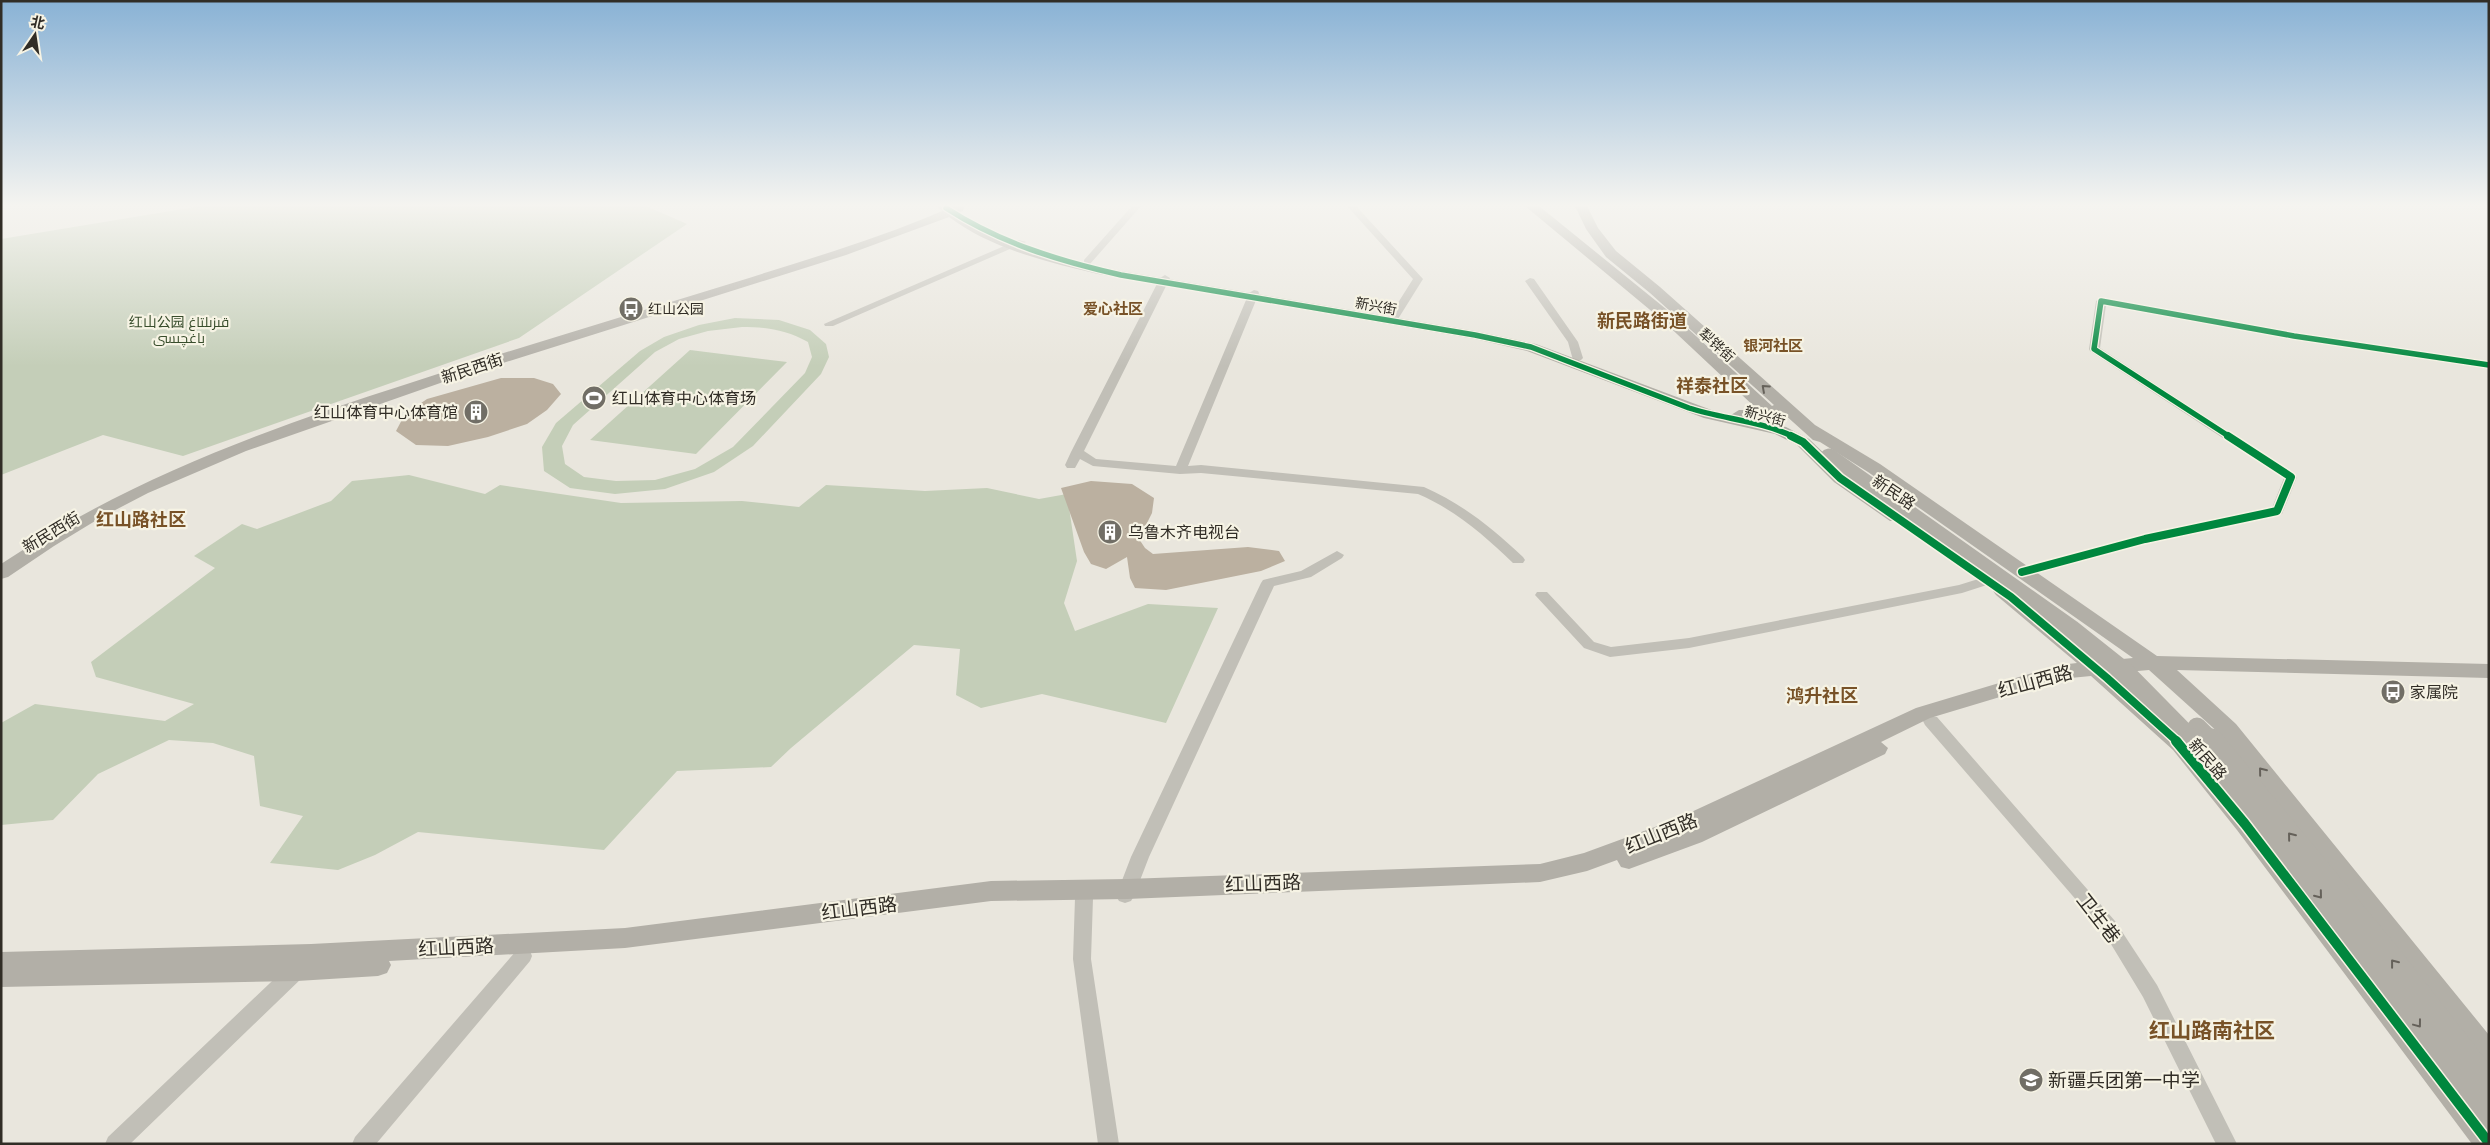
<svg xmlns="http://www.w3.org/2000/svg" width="2490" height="1145" viewBox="0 0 2490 1145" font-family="'PT Sans',Cairo,'Noto Sans SC',sans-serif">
<rect width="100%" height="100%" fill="#e9e6dd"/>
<!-- green -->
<path fill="#c4ceb8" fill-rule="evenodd" d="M201,206H646L687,224L519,338L183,456L103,435L1,475V239Z
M735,318L779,320L810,330L826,344L829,357L821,374L753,446L714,472L665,489L615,494L570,488L544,471L542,447L556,423L640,351L664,337L699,325ZM742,327C767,327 786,330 808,342L812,357L805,373L733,447L695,469L655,480L616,481L584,477L565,464L562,446L573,425L655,352L679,339L708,331Z
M690,350L787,362L696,454L590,440Z
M409,475L485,494L500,485L621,503L742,501L799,507L826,485L925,491L987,488L1039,499L1067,494L1077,561L1064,603L1075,631L1148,604L1218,608L1166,723L1042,694L981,708L956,695L960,649L914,645L791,748L771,767L677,771L604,850L418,832L375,855L338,870L270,863L303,816L260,806L254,756L213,743L169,740L98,774L53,820L1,825V723L35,704L165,721L194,704L96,677L91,662L215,568L194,556L242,524L257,529L331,501L352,481Z"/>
<!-- building -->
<path fill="#bbb0a0" d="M501,378H534L553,384L561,394L547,410L527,424L488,437L448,446L416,445L396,431L405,414L427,399Z
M1091,481L1132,484L1154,498L1152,513L1139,539L1145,548L1153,554L1248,547L1279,551L1285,561L1261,571L1166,590L1135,588L1130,578L1127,557L1106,569L1091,564L1084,552L1061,488Z"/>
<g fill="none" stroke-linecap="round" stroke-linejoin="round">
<!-- street -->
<path fill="#c1bfb7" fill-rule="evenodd" d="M1132,206H1141L1090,264H1084V260Z
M1347,206H1356L1423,279L1398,319L1394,320L1389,317L1413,279Z
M1018,240L1026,242L833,326H825L824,324Z
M1165,275L1170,278L1084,451L1096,459L1176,466L1249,293L1254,290L1258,291L1259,293L1188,466L1201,465L1424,487C1463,504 1493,529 1523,557L1525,560L1523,563H1513C1484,535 1455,510 1418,494L1201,473L1180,474L1093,466L1080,459L1075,468H1067L1065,465L1071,452L1160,278Z
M1530,278L1534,279L1578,342L1583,358L1581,360H1573L1568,342L1525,281Z
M2101,298L2294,333L2489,362V368L2294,339L2106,305L2100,348L2297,477L2282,514L2147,543L2022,576L2017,575L2015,572L2017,569L2145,535L2272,508L2284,478L2090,351L2089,349L2096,301Z
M1337,551L1344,555L1342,558L1311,577L1274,586L1149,857L1134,896L1131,901L1125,903L1119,901L1116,896L1131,857L1261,583L1263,580L1301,571Z
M1988,576L1993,577L1995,580L1993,583L1962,593L1689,648L1610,657L1584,648L1535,595L1537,592H1547L1594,642L1611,647L1689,638L1959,585Z
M1931,716L1937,717L2115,921L2157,985L2237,1144H2216L2143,997L2103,931L1925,725L1923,721L1925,717Z
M1084,891L1090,893L1093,898L1091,959L1119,1144H1098L1073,959L1075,898L1078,893Z
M523,948L530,951L532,956L530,961L376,1144H352L355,1137L516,951Z
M297,962L304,964L306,970L304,976L130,1144H105L108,1137L290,964Z"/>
<!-- secondary -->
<path fill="#b2afa7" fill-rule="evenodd" d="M937,206H964L963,211L959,212C1006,247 1066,259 1121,271L1475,331L1536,344L1714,411L1731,415L1739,410H1758L1661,319L1525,206H1539L1671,313L1772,406L1774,405L1650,293L1606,257L1586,229L1575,206H1587L1598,228L1616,251L1660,287L1815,425L1880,464L2157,656L2489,664V678L2177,670L2236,724L2489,1035V1068L2479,1065L2220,734L2149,670L2115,673L2189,740L2253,818L2489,1120V1144H2472L2237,830L2173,750L2091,676L2060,679L1930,718L1881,742L1888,748L1885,754L1702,842L1629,869L1621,867L1617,860L1587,871L1540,882L1127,899L991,901L625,948L389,961L391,965L387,973L378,976L297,981L1,987V952L311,944L625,928L991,881L1127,879L1540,864L1584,853L1674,820L1916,708L2059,665L2077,663L1996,595L1993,591L1996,587L2003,585L2010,587L2100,661L2133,658L1868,472L1820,442L1813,440L1783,413H1780L1784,418L1782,421H1770L1766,417L1755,420L1786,427L1809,439L1846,474L1902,513L1905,517L1902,521H1890L1834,482L1797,445L1775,434L1704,418L1527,351L1475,339L1098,274C1047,262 992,249 949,217L846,255L446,381L246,451L148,493L100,518L54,546L8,577L1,579V564C128,480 263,430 407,384C516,348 626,316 736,282C805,260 875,240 942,211Z"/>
<!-- secondary-bridge-far1 -->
<path stroke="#b2afa7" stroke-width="19" d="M1829,458L2071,629L2125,672L2194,742
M2197,727L2212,742"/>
<!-- secondary-bridge -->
<path stroke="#b2afa7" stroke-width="25" d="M2193,741L2208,756L2354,938L2489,1118
M2211,741L2388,955L2489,1084"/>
<defs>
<path id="cycleway-far2" d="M946,208C1000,243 1059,261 1121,275L1475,335L1531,347L1689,408C1723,419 1762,421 1794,437
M2230,437L2094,349L2101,301L2294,336L2489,365"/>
<path id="cycleway-far1" d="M1791,436L1803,442L1840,478L2011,597L2107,678L2178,742
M2022,572L2145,539L2277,511L2291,477L2228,436"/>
<path id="cycleway" d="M2176,741L2245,824L2489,1143"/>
</defs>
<!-- cycleway-far2 casing -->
<use href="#cycleway-far2" stroke="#f6f3e4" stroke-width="8"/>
<!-- cycleway-far1 casing -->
<use href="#cycleway-far1" stroke="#f6f3e4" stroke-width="11"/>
<!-- cycleway casing -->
<use href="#cycleway" stroke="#f6f3e4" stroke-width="13"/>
<!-- cycleway-far2 -->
<use href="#cycleway-far2" stroke="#00873e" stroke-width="5.5"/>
<!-- cycleway-far1 -->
<use href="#cycleway-far1" stroke="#00873e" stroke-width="8"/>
<!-- cycleway -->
<use href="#cycleway" stroke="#00873e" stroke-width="10"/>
</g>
<!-- one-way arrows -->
<defs><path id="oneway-chevron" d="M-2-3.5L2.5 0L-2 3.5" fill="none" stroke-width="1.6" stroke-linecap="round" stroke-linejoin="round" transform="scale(1.25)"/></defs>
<g stroke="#65615a">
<use href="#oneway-chevron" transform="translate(1765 388) rotate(-138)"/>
<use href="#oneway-chevron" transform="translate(2262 771) rotate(-129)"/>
<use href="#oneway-chevron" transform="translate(2291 836) rotate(-129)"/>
<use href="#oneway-chevron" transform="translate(2319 895) rotate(51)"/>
<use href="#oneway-chevron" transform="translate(2394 963) rotate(-128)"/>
<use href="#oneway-chevron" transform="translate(2418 1024) rotate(53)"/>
</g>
<!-- sky -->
<linearGradient id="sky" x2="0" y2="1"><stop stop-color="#89b2d5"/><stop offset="0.56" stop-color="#f5f4f0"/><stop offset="1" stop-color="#f5f4f0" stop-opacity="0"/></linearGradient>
<rect width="2490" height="366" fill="url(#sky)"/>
<!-- icons -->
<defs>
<symbol id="bus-disc" viewBox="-11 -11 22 22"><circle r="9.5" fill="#716e66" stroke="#f6f3e4"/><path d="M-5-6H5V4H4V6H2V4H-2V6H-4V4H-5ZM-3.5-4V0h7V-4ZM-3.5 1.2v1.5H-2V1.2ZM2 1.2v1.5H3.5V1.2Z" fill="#fff"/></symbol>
<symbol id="stadium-disc" viewBox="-11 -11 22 22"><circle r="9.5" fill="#716e66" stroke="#f6f3e4"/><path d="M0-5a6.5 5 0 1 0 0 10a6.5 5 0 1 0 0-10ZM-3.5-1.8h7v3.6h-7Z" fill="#fff"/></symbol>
<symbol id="building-disc" viewBox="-11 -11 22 22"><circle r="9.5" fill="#716e66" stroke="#f6f3e4"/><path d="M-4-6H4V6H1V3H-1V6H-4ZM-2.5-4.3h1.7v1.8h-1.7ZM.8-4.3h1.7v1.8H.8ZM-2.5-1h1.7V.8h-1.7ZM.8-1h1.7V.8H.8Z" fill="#fff"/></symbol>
<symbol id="school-disc" viewBox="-11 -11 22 22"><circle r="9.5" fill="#716e66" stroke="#f6f3e4"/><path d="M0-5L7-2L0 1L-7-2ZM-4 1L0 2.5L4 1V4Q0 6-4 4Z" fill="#fff"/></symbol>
</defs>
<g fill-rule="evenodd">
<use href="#bus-disc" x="617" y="295" width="28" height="28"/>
<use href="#stadium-disc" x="580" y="384" width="28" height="28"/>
<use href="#building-disc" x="462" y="398" width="28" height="28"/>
<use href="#building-disc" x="1096" y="518" width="28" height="28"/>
<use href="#bus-disc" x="2379" y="678" width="28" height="28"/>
<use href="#school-disc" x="2017" y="1066" width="28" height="28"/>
</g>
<g text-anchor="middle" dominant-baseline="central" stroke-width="4.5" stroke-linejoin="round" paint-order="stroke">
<!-- far-street labels -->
<g font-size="14" fill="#312d26" stroke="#f6f3e4">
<text transform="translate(1376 306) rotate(10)">新兴街</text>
<text transform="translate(1717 345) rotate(42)">犁铧街</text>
<text transform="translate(1765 416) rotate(15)">新兴街</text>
</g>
<!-- far-poi labels -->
<g font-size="14" fill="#312d26" stroke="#f6f3e4" text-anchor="start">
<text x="648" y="309">红山公园</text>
</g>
<!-- far-park labels -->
<g font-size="14" fill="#384d2c" stroke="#f6f3e4">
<text x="179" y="322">红山公园 قىزىلتاغ<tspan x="179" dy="16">باغچىسى</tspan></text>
</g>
<!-- far-neighbourhood labels -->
<g font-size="15" font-weight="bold" fill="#785227" stroke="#f6f3e4">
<text x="1113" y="308">爱心社区</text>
<text x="1773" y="345">银河社区</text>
</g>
<!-- street labels -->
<g font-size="16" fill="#312d26" stroke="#f6f3e4">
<text transform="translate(472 368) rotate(-18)">新民西街</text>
<text transform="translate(1894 492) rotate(34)">新民路</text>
<text transform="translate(51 532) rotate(-31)">新民西街</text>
<text transform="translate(2208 759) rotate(49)">新民路</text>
</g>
<!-- poi labels -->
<g font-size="16" fill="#312d26" stroke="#f6f3e4" text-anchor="start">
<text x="612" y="398">红山体育中心体育场</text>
<text x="458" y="412" text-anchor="end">红山体育中心体育馆</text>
<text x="1128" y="532">乌鲁木齐电视台</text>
<text x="2410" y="692">家属院</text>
</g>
<!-- far-district labels -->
<g font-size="18" font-weight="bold" fill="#785227" stroke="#f6f3e4">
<text x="1642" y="320">新民路街道</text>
</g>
<!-- neighbourhood labels -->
<g font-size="18" font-weight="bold" fill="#785227" stroke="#f6f3e4">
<text x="1712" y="385">祥泰社区</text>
<text x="141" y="519">红山路社区</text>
<text x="1822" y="695">鸿升社区</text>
</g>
<!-- near-street labels -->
<g font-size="19" fill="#312d26" stroke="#f6f3e4">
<text transform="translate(2035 681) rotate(-15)">红山西路</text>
<text transform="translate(1661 833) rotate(-22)">红山西路</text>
<text transform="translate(1263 883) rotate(-2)">红山西路</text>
<text transform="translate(859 908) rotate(-7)">红山西路</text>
<text transform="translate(2099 918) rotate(52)">卫生巷</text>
<text transform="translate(456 947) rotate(-3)">红山西路</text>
</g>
<!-- near-poi labels -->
<g font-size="19" fill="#312d26" stroke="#f6f3e4" text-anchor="start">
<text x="2048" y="1080">新疆兵团第一中学</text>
</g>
<!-- near-neighbourhood labels -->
<g font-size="21" font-weight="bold" fill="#785227" stroke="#f6f3e4">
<text x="2212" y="1030">红山路南社区</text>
</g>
</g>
<!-- border -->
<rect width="2490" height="1145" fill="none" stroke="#312d26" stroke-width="5"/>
<!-- north arrow -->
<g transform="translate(35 35) rotate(13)" stroke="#f6f3e4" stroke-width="4" paint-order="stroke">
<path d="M0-4L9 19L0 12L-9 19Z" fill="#312d26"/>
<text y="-8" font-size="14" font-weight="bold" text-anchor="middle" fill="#312d26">北</text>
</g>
</svg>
